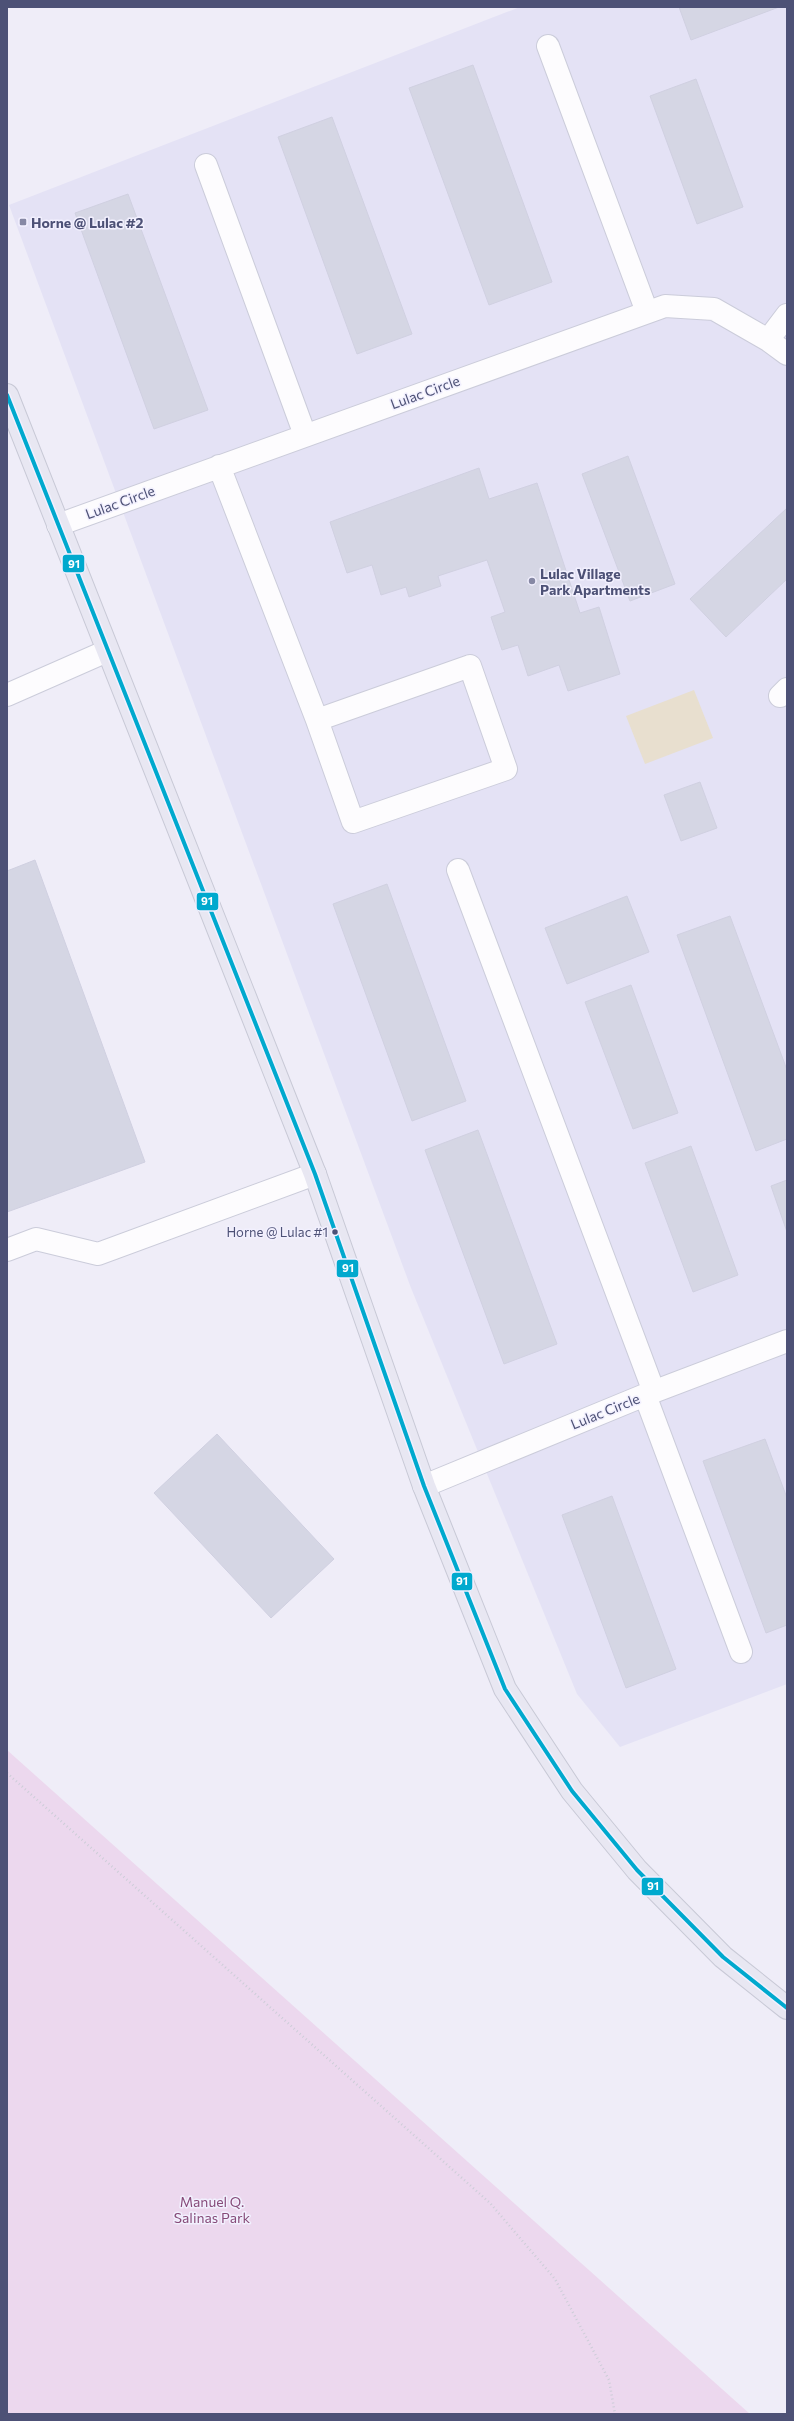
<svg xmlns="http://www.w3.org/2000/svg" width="794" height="2421" viewBox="0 0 794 2421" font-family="Commissioner,sans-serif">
<rect width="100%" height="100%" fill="#efedf8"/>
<!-- residential -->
<path fill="#e4e2f5" d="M520,7H787V1684L620,1747L577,1694L411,1288L9,205Z"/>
<!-- green -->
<path fill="#ecd8ee" d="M7,1750L750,2414H7Z"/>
<!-- water -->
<path fill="#e8dfcf" d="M694,690L713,738L645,764L626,716Z"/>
<!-- building -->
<path fill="#d5d6e4" stroke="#d0d0e1" d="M679,7H779L691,40Z
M473,65L552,282L489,305L409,88Z
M696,79L743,207L697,224L650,96Z
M332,117L412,334L357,354L278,137Z
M128,194L208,410L154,429L75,213Z
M628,456L675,584L630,601L582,474Z
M479,468L489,499L537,483L580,613L599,607L620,674L568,691L559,665L528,676L518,645L502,650L491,617L505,612L487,560L438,576L441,586L409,597L406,587L381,595L372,565L347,573L330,522Z
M787,508V579L726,637L690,599Z
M700,782L717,828L681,841L664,795Z
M35,860L145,1162L7,1212V871Z
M387,884L466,1101L412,1121L333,904Z
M627,896L649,952L567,984L545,928Z
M730,916L787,1070V1139L756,1151L677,935Z
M631,985L678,1113L633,1129L585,1002Z
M478,1130L557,1344L504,1364L425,1150Z
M691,1146L738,1275L693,1292L645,1163Z
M787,1180V1232L771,1186Z
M217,1434L334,1559L271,1618L154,1493Z
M765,1439L787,1498V1625L766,1633L703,1461Z
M612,1496L676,1669L626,1688L562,1515Z"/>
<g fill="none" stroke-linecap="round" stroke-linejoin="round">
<defs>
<path id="minor" d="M548,46L647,312
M206,165L305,435
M768,340L787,315
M219,466L317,720L353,822L506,769L470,666L317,720
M58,525L665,306L714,309L768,340L787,354
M7,695L107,651
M780,696L787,689
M458,870L654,1392
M7,1250L36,1239L98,1254L315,1174
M645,1395L741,1652
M424,1486L645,1395L787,1341"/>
<path id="major" d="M7,395L315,1174L424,1486L505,1689L572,1791L637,1870L723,1957L787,2008"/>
</defs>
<!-- minor casing -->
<use href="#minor" stroke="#cbccda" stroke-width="24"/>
<!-- major casing -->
<use href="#major" stroke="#c8c9d6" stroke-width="24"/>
<!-- path -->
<path stroke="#cdcdd8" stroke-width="2.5" stroke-dasharray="1 3" stroke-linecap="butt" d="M7,1773L490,2203L555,2279L609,2380L615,2414"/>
<!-- minor -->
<use href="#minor" stroke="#fdfcfe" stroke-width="22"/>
<!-- major -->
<use href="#major" stroke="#e8e7f2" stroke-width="22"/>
<defs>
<path id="bus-1" d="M7,395L315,1174L424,1486L505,1689L572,1791L637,1870L723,1957L787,2008"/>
</defs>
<!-- bus-1 casing -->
<use href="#bus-1" stroke="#f2f0fe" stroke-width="7"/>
<!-- bus-1 -->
<use href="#bus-1" stroke="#00a9ce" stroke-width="4"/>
</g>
<!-- markers -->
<g fill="#8688a4" stroke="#f2f0fe" stroke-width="1.5">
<rect x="19" y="218" width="8" height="8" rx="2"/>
<circle cx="532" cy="581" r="4"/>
</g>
<circle fill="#4d5176" stroke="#f2f0fe" stroke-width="1.5" cx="335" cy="1232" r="3.5"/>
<g text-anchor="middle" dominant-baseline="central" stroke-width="3" stroke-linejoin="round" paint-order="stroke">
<!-- bus labels -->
<g font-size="13" fill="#4d5176" stroke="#f2f0fe" text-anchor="end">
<text x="328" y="1232">Horne @ Lulac #1</text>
</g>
<!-- poi labels -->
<g font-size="14" font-weight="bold" fill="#4d5176" stroke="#f2f0fe" text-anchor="start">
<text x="31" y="222">Horne @ Lulac #2</text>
<text x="540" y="573">Lulac Village<tspan x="540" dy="16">Park Apartments</tspan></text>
</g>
<!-- street labels -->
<g font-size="14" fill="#4d5176" stroke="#f2f0fe">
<text transform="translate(425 392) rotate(-20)">Lulac Circle</text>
<text transform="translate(120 502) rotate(-20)">Lulac Circle</text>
<text transform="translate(605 1411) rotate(-22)">Lulac Circle</text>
</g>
<!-- park labels -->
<g font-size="14" fill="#874b79" stroke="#f2f0fe">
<text x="212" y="2201">Manuel Q.<tspan x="212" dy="16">Salinas Park</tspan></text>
</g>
</g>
<g stroke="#f2f0fe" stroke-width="1.5">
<rect x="62" y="554" width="23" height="19" rx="4" fill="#00a9ce"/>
<rect x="196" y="892" width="23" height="19" rx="4" fill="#00a9ce"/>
<rect x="336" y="1259" width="23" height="19" rx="4" fill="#00a9ce"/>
<rect x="451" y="1572" width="22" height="19" rx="4" fill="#00a9ce"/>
<rect x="641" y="1877" width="23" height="19" rx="4" fill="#00a9ce"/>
</g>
<g font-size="11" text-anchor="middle" font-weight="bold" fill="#fff">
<text x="74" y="568">91</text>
<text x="207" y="905">91</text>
<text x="348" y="1272">91</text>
<text x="462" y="1585">91</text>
<text x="653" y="1890">91</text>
</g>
<!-- border -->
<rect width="794" height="2421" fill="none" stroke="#4d5176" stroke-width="16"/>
</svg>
